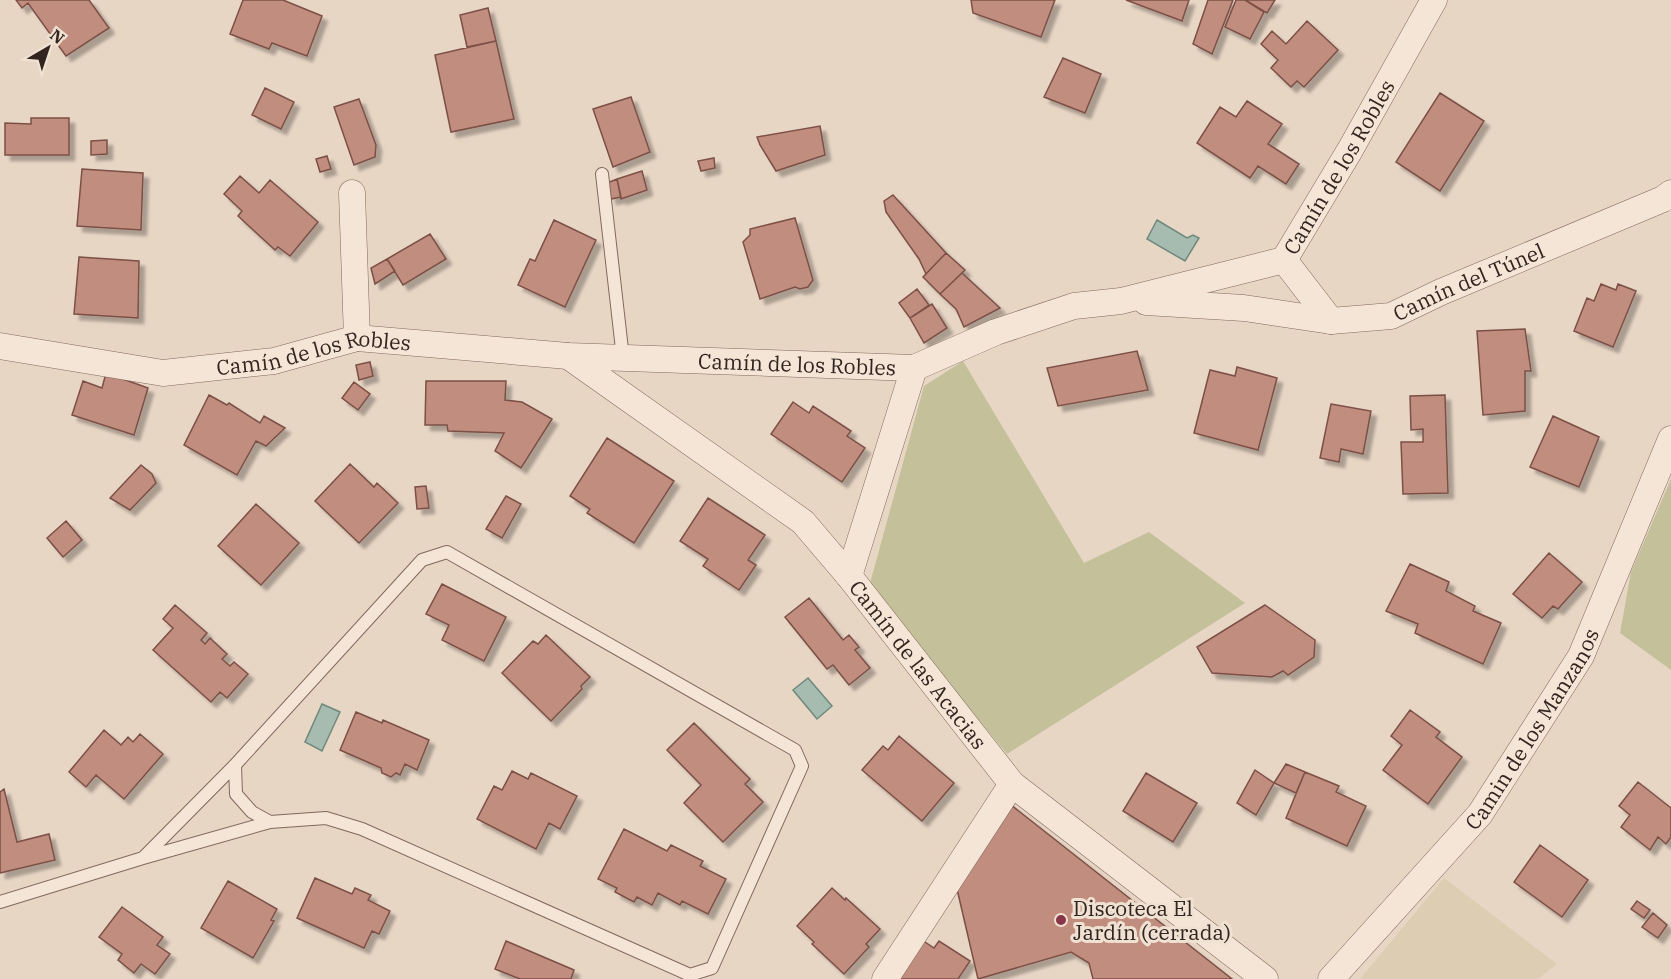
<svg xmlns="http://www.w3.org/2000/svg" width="1671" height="979" viewBox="0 0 1671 979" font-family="'IBM Plex Serif',serif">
<defs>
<filter id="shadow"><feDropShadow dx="5.5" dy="5.5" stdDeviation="1.5" flood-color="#0004"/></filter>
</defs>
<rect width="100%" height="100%" fill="#e8d6c5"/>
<!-- farmland -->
<path fill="#dccdb3" d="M1444,878L1557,964L1538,979H1360Z"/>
<!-- green -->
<path fill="#c4c09a" d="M963,361L1084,563L1149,532L1245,603L1007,754L869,587L924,386Z
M1671,479V670L1620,633L1631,572Z"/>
<!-- water -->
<path fill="#a6bcb1" stroke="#6e897c" stroke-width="1.5" d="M1157,220L1187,238L1193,235L1199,238L1185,261L1147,239Z
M808,678L832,706L817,719L793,690Z
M322,704L340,712L322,751L305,742Z"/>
<!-- building -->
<path fill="#c18d7f" stroke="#7c5046" stroke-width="1.5" filter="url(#shadow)" d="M16,0H89L109,28L66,56L28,3L22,8Z
M243,0H283L322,16L307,56L272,43L269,49L230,34Z
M971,0H1055L1041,37L973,13Z
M1126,0H1189L1182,21Z
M1208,0H1233L1212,54L1193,44Z
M1236,0H1245L1264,12L1250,39L1225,27Z
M1245,0H1275L1267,13Z
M488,8L496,41L467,47L460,15Z
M1307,21L1338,50L1304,87L1297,81L1291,87L1271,68L1278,60L1261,44L1272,31L1286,44Z
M496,41L514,119L451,132L435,55Z
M1063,58L1101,74L1085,113L1044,97Z
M265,88L294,102L281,129L252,115Z
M1440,93L1484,121L1440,191L1396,162Z
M631,97L650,152L613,167L593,109Z
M359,99L376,145L375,157L354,165L334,107Z
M1247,101L1282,124L1268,144L1299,164L1286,184L1258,166L1250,178L1197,143L1220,107L1236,117Z
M31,118H69V155H5V123L31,124Z
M820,126L825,155L776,171L760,145L757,137Z
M107,140V154L91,155V141Z
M327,156L331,169L320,172L316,159Z
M714,158L715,168L701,171L698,161Z
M82,169L143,173L141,230L77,226Z
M642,171L647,190L621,199L617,179Z
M240,176L259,193L270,180L318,222L290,256L278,247L275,250L238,216L242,211L224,194Z
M617,179L621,197L611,199L607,183Z
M893,195L946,253L926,274L919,259L886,212L884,201Z
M795,218L813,280L808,287L800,289L795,287L760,299L743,242L750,235V229Z
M554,220L596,240L565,307L518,285L530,259L535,261Z
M430,234L446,259L403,285L387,259Z
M946,253L965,270L940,294L923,277Z
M79,257L139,261L138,318L74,314Z
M387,259L395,271L375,284L371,268Z
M962,273L1000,308L964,327L956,309L940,294Z
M1601,284L1616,290L1618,284L1636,291L1613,347L1574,331L1587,298L1594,301Z
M917,289L929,305L910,318L899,303Z
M932,304L947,328L924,343L910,318Z
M1525,329L1531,371H1525V411L1483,415L1477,331Z
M1137,351L1148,390L1058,406L1047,368Z
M370,362L373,376L359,380L356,365Z
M1237,367L1277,378L1258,450L1194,433L1210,370L1235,376Z
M106,373L148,388L134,435L72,415L83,381L102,388Z
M426,381H506L505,400L522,402L552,419L521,468L495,451L504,433L448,431L447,425H425Z
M354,382L370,394L358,410L342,398Z
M209,395L227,405L229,403L260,423L264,416L285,428L266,446L256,441L237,475L184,445Z
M1445,395L1448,493L1403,494L1401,442H1423V429L1411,430L1410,396Z
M793,402L809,413L813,406L851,431L847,436L865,448L842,482L771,434Z
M1331,404L1371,411L1363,454L1341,449L1339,462L1320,458Z
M1553,416L1599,437L1579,487L1530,467Z
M607,438L674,481L634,543L587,513L590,509L570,496Z
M350,464L374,487L377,483L398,503L359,543L315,501Z
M141,465L152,474L156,483L130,510L110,498Z
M426,486L429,508L417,509L415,487Z
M506,496L521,504L502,538L486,529Z
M708,498L765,535L748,560L756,565L739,590L703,566L708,559L680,541Z
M256,504L299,543L261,585L218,546Z
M66,521L82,540L63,557L47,538Z
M1549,553L1582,582L1558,609L1553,606L1542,618L1513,594Z
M1410,564L1449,582L1446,591L1475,606L1473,611L1501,623L1483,664L1415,633L1418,624L1386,611Z
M442,584L506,617L484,661L442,640L449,625L426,614Z
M809,598L843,640L849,635L859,647L855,650L870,668L849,685L833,665L827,669L785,617Z
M175,605L207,633L201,640L205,644L210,638L227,654L222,659L230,666L234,662L248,674L227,698L220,692L211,702L153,650L173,628L163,619Z
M1265,605L1315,640L1314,657L1288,675L1283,671L1272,677L1212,673L1197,647Z
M546,635L590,677L581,686L582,689L551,721L502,673L533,641L538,644Z
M1410,710L1440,732L1436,737L1462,757L1428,804L1383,770L1402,745L1391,736Z
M356,712L382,723L383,720L429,740L417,770L405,764L400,775L396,773L391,777L382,773L381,768L340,750Z
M694,723L750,779L745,784L763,802L723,842L684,803L701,785L667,750Z
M104,730L121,745L128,737L133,742L140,734L163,754L124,799L96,775L86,787L69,772Z
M899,736L954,783L922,821L862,770L883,746L888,750Z
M1286,764L1305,772L1296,793L1274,783Z
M1255,770L1274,783L1256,815L1237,803Z
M512,771L528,779L531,773L577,796L560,829L549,823L536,849L477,819L494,786L502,790Z
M1305,772L1339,786L1336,792L1366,806L1347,846L1286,818Z
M1146,773L1197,803L1173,842L1123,811Z
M1638,782L1671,808V837L1666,844L1658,837L1650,850L1621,827L1630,815L1619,806Z
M4,789L17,842L49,834L55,860L0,873V792Z
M1006,801L1232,979H1093L1089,963L1071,952L978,979L957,889Z
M624,829L667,851L671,845L703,861L700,866L726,879L708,914L682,901L680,905L658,893L652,905L637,897L634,902L615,892L617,888L598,879Z
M1540,845L1588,880L1562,917L1514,882Z
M315,878L352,894L355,888L371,895L368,900L390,911L379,934L372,931L364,948L297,918Z
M228,881L277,909L271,920L274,921L253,958L201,928Z
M832,888L845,900L846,898L880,929L866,944L869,947L844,974L812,944L814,942L797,926Z
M1637,901L1650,910L1644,918L1631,909Z
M122,907L163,937L157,945L170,954L155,974L141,964L134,973L118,960L122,954L99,937Z
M1653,913L1667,925L1658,938L1642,927Z
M922,940L934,948L939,941L970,961L958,979H897Z
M506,941L574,970L571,979H520L495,969Z"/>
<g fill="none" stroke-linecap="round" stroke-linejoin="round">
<defs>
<path id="service" d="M602,174L623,358
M235,765L236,794L252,812L270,822
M0,902L143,858L270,822L326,818L362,829L690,975L712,968L802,766L795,750L447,552L422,560L235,765L143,858"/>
<g id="minor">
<path d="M352,193L357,338"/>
<path id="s1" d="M1284,260L1331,321L1391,316L1441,292L1663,199L1671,193"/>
<path d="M1146,302L1244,308L1331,321"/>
<path id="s2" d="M0,346L163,373L274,361L357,338L568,356L914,368L996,332L1074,306L1121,301L1284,260L1350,150L1434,0"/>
<path id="s3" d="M568,356L803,522L849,576L1012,784L1265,979"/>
<path d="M849,576L914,368"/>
<path d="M885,979L1012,784"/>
<path id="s4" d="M1331,979L1480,814L1581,656L1671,439"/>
</g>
</defs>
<!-- service casing -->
<use href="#service" stroke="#80685d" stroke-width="14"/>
<!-- minor casing -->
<use href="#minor" stroke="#80685d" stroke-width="27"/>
<!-- service -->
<use href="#service" stroke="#f4e5d7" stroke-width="12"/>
<!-- minor -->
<use href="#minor" stroke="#f4e5d7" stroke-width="26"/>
</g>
<!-- markers -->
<circle fill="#883547" stroke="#f0e2d3" stroke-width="2" cx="1061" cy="920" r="6"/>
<g text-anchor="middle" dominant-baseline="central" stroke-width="6" stroke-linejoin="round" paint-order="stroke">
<!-- street labels -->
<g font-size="21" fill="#32241f" stroke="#f0e2d3">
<text stroke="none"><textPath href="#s2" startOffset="1416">Camín de los Robles</textPath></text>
<text stroke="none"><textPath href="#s1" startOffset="222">Camín del Túnel</textPath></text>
<text stroke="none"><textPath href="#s2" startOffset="318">Camín de los Robles</textPath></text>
<text stroke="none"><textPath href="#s2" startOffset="804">Camín de los Robles</textPath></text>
<text stroke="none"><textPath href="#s3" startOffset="471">Camín de las Acacias</textPath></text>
<text stroke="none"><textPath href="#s4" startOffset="322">Camin de los Manzanos</textPath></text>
</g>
<!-- poi labels -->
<g font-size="21" fill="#32241f" stroke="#f0e2d3" text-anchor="start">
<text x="1073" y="908">Discoteca El<tspan x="1073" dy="24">Jardín (cerrada)</tspan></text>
</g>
</g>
<!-- north arrow -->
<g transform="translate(48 48) rotate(39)" stroke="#f0e2d3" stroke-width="4.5" paint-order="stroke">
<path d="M0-4.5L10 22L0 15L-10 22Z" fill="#32241f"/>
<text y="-9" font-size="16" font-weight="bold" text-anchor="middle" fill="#32241f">N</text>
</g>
</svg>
